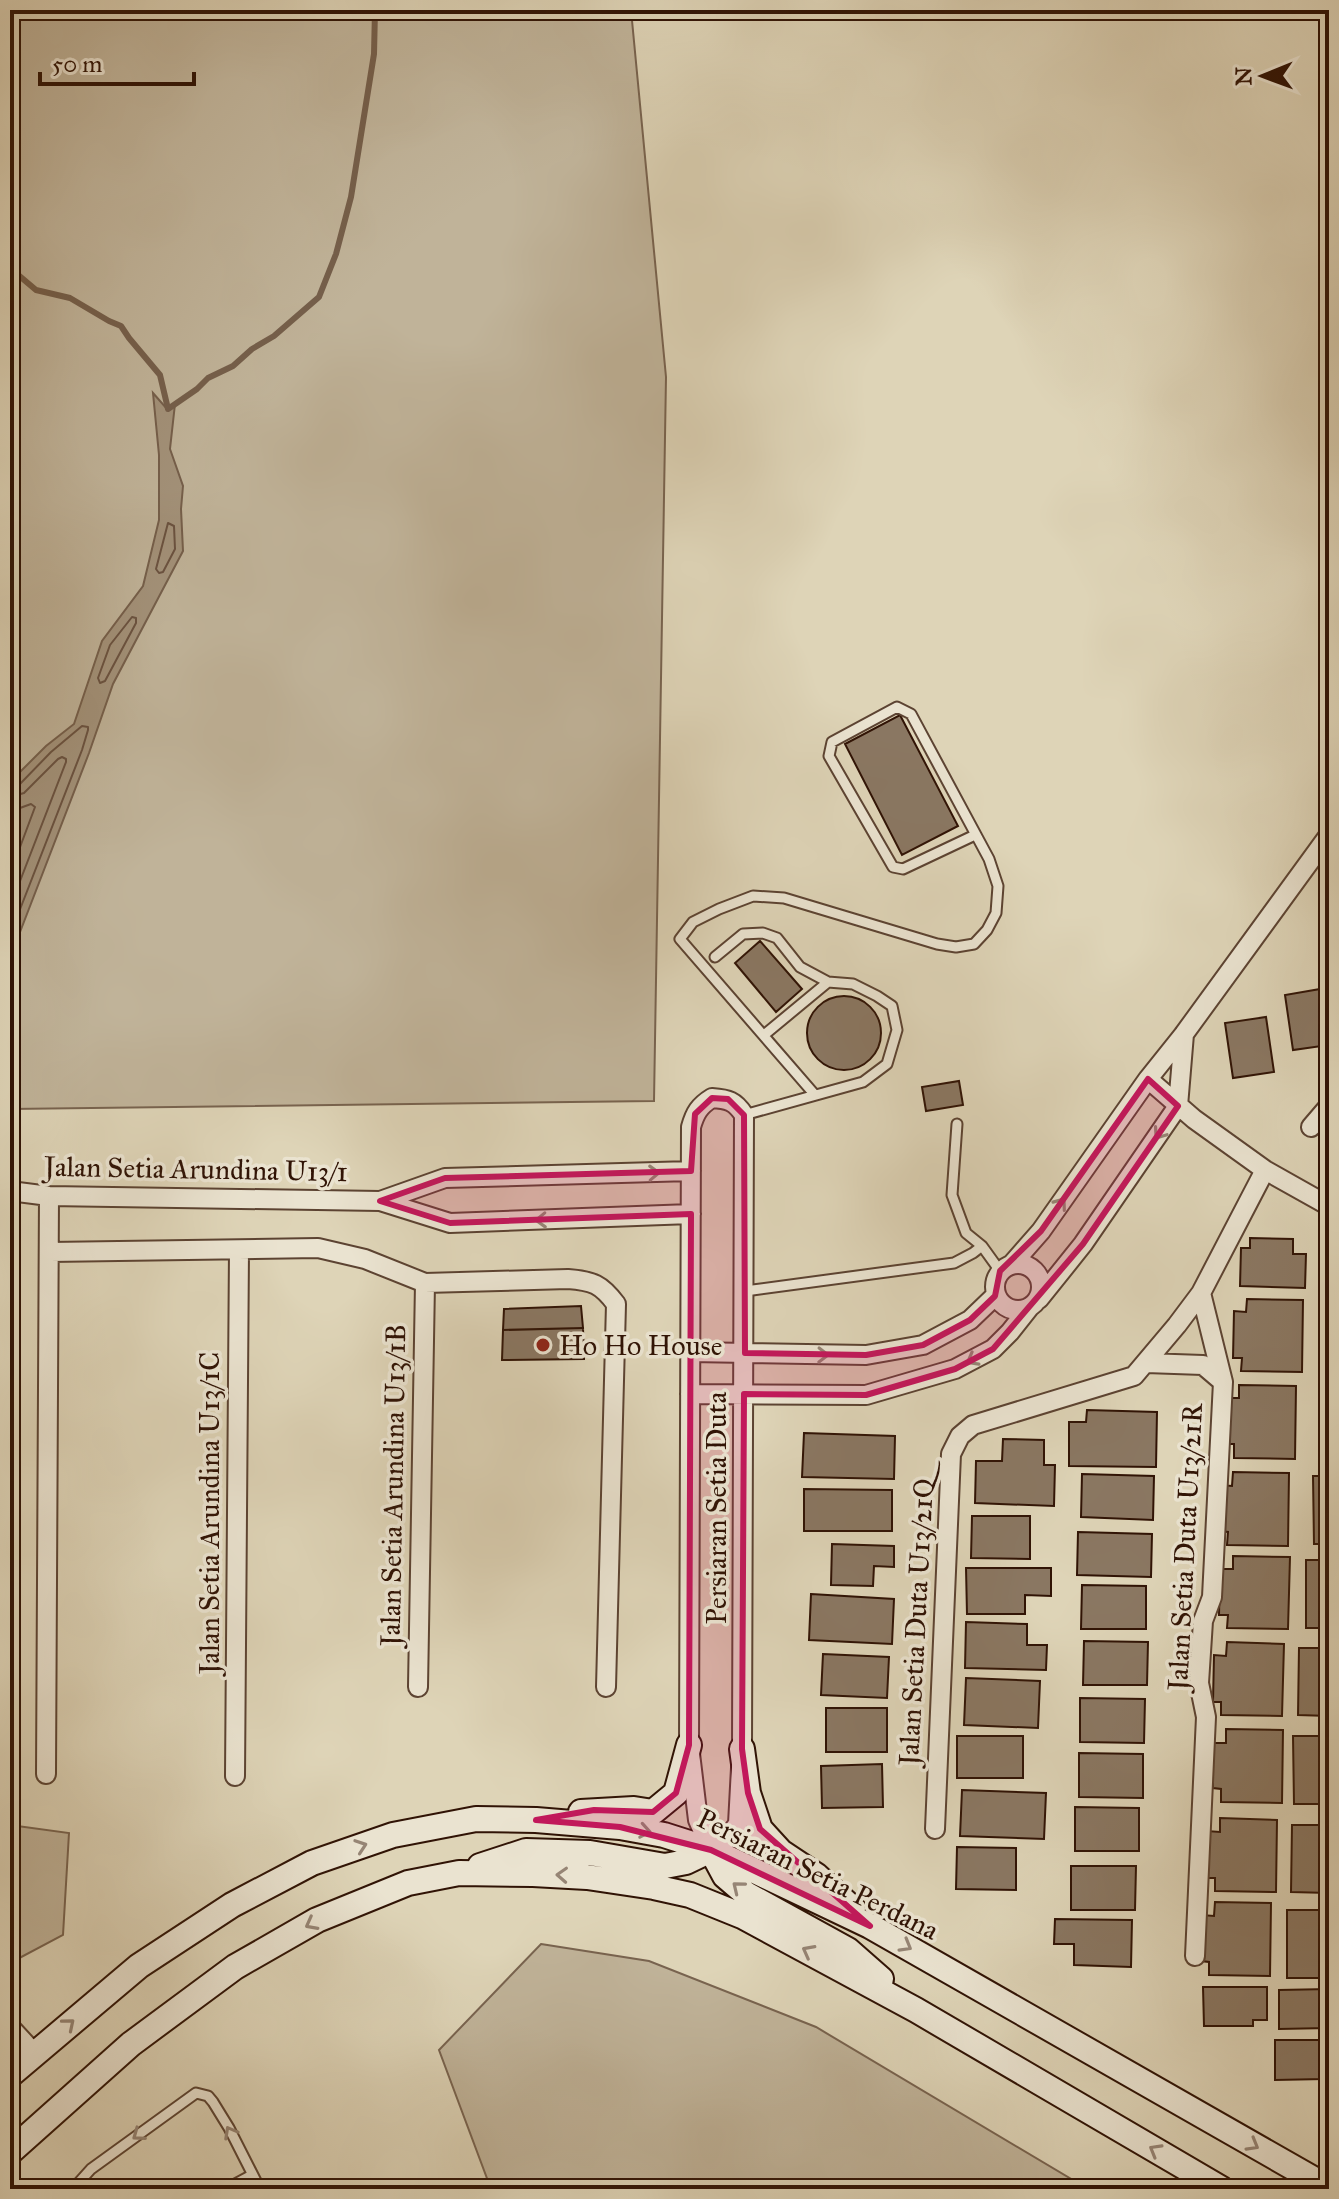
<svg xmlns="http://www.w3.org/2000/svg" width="1339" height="2199" viewBox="0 0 1339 2199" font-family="'IM FELL Great Primer',serif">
<rect width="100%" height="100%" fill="#ded4b7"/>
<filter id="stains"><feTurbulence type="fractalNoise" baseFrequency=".0025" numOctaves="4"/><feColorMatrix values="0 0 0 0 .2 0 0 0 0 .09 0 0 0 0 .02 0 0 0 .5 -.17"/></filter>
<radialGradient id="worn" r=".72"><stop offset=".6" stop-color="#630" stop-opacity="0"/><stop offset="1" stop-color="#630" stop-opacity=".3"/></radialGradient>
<!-- green -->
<path fill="#c0b399" stroke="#78634f" stroke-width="2" d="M10,10H631L666,377L654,1101L10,1109Z
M10,1825L69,1833L63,1935L10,1963Z
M541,1944L649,1961L816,2027L1088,2189H491L439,2050Z"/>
<!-- water -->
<path fill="#a3927a" stroke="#755f4b" stroke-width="2" d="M153,393L167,409L175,404L170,449L183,486L181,509L183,551L113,684L89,753L10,958V782L46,746L74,724L102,641L143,586L159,520V455Z"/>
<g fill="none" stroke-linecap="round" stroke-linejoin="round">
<!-- shore -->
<path stroke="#6a5240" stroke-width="2" d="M168,523L174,526L175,549L163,572L159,573L156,569Z
M132,617L136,618V623L105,681L100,683L98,678L110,645Z
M10,787L19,785L51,752L82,726L88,727V730L82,750L10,935
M10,797L24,793L58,759L62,757L66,759V762L10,907
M10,809L20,808L31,804L35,807L10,874"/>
<!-- stream -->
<path stroke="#755f4b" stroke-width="6" d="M10,268L36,290L70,298L109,321L121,326L129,338L160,375L168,409L197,389L208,378L233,366L252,349L274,336L319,297L336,254L351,197L374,54L375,10"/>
</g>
<!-- building -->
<path fill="#8a7762" stroke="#301305" stroke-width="2" d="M900,715L958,826L902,855L845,744Z
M760,941L802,989L776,1012L735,963Z
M1326,988L1329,1009V1045L1293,1050L1285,995Z
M807 1033a37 37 0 1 1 74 0a37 37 0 1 1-74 0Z
M1266,1017L1274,1072L1233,1078L1225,1023Z
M959,1081L963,1105L926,1111L922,1087Z
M1250,1238L1293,1239V1254H1306L1305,1288L1240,1286L1241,1248H1250Z
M1247,1299L1303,1300L1302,1372L1241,1371L1242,1358H1233L1234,1311L1246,1312Z
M1322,1305H1329V1372L1322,1373Z
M581,1306L583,1328L503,1330L504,1309Z
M583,1328L584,1359L502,1360L503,1330Z
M1239,1385L1296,1386L1295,1459L1234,1458V1444H1226L1227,1398H1239Z
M1320,1391H1329V1459H1320Z
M1087,1410L1157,1412L1156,1467L1069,1466V1422H1086Z
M804,1433L895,1436L894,1479L802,1477Z
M1003,1439L1044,1440V1465H1055L1054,1506L975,1503L976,1461H1002Z
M1233,1472L1289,1473L1288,1546L1227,1545L1228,1532L1219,1531L1220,1485L1232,1486Z
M1082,1474L1154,1476L1153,1520L1081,1517Z
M1313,1476H1329V1544H1314Z
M804,1489L892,1490V1531H804Z
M972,1516H1030V1559L971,1558Z
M1078,1532L1152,1534L1151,1577L1077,1575Z
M832,1544L894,1546V1567L874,1566L873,1586L831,1585Z
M1233,1556L1290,1557L1288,1629L1227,1628L1228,1615H1219L1220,1569H1233Z
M1306,1560H1329V1628H1306Z
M966,1568H1051V1596L1025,1595V1614H967Z
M1082,1585L1146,1586V1629H1081Z
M811,1594L894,1599L892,1644L809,1640Z
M966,1622L1027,1624V1645H1047L1046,1670L965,1668Z
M1084,1641L1148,1642L1147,1685H1083Z
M1227,1642L1284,1644L1282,1716L1221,1715V1702H1213L1214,1655L1226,1656Z
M1299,1648H1329V1716L1298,1715Z
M823,1654L889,1657L887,1698L821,1695Z
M966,1678L1040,1681L1038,1728L964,1725Z
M1080,1698L1145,1699L1144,1743L1080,1742Z
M826,1708H887V1752H826Z
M1226,1729L1283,1730L1282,1803L1221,1802V1789L1213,1788V1743H1226Z
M957,1736H1023V1778H957Z
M1293,1736H1329V1804H1294Z
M1079,1753L1143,1754V1798L1079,1797Z
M882,1764L883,1807L822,1808L821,1766Z
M962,1790L1046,1793L1044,1839L960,1836Z
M1075,1807L1139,1808V1851H1075Z
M1220,1818L1277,1820L1276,1892L1215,1891V1878H1207V1831L1220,1832Z
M1292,1825H1329V1893L1291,1892Z
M957,1847L1016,1848V1890L956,1889Z
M1071,1866H1136L1135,1910H1071Z
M1215,1902L1271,1903L1270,1976L1209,1975V1962L1201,1961L1202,1915L1214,1916Z
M1287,1910H1329V1978H1287Z
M1055,1919L1132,1920L1131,1967L1074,1965V1944H1054Z
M1203,1987H1267V2020H1253V2026H1204Z
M1329,1989L1328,2028L1279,2029V1990Z
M1275,2040H1329V2073H1324V2079L1275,2080Z"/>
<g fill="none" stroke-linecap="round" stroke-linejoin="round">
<defs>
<path id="service" d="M715,957L743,934L763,933L777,938L800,967L828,982L853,984L877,996L892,1006L897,1030L887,1064L863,1082L744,1115
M764,1035L828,982
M815,1095L680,939L693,922L719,909L753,896L784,898L937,944L956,947L974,944L987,930L996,913L998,886L989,859L911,714L897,707L832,742L829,756L893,867L903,869L975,835
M957,1124L952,1195L966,1233L982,1246L1000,1271
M745,1291L954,1263L973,1253L982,1246
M73,2189L91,2169L196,2093L208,2096L213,2102L229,2128L260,2189
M226,2189L252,2175"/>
<path id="minor" d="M1148,1079L1194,1119L1265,1170L1329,1206
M712,1098C728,1099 735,1101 744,1115L742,1749L738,1824L726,1840L711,1850L698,1820L689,1745L691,1127C695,1113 699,1106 712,1098Z
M1311,1127L1329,1106
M10,1191L49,1196L380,1201
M691,1214L450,1223L380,1201L445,1178L691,1171
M50,1252L318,1248L365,1259L425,1283L568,1279C593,1281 601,1284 616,1304L606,1687
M995 1287a23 23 0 1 1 46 0a23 23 0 1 1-46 0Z
M1012,1264L1041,1231L1148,1079L1184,1034L1329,835
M1039,1299L1083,1244L1178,1106L1184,1034
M690,1352L866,1355L923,1345L970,1320L995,1296
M1146,1363L1203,1365L1223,1382
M690,1394L866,1395L955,1369L993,1349L1010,1332L1029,1308
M418,1687L425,1283
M46,1774L49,1196
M235,1776L239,1250
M935,1829L951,1454L960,1436L973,1425L1134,1376L1177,1325L1201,1293L1265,1170
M1195,1956L1206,1717L1199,1683L1203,1621L1212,1597L1223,1382L1201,1293
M10,2027L34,2053"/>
<path id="secondary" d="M742,1749L748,1793L760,1829L781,1852L817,1876L853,1909
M581,1812L634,1809L653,1812L676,1793L689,1745
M711,1850L725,1876L746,1894L848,1950L881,1979
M480,1866L526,1851L590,1853L665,1866L686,1862L711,1850
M10,2075L139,1966L232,1905L312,1863L393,1835L476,1819L536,1820L620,1827L664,1835L711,1850L870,1926L1329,2188
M10,2152L131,2044L235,1967L317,1920L408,1883L459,1873L533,1874L587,1877L654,1887L690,1895L742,1916L916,2010L1222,2189"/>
</defs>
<!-- service casing -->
<use href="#service" stroke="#5c4332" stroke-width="13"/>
<!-- minor casing -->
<use href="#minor" stroke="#5c4332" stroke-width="22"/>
<!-- secondary casing -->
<use href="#secondary" stroke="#301305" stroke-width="28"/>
<!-- service -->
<use href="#service" stroke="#eae3d0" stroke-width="9"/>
<!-- minor -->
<use href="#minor" stroke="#eae3d0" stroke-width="18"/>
<!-- secondary -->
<use href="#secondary" stroke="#eae3d0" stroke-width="24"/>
</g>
<!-- one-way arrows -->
<defs><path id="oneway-chevron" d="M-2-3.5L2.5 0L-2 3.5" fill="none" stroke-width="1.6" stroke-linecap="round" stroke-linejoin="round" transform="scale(2)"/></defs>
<g stroke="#968575">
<use href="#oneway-chevron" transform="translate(1159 1134) rotate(125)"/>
<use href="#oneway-chevron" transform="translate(654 1173) rotate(-2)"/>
<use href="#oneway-chevron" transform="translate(1061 1203) rotate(-54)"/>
<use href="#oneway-chevron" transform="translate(541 1220) rotate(178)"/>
<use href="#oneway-chevron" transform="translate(823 1355) rotate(1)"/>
<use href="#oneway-chevron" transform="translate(972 1360) rotate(151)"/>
<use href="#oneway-chevron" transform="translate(645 1831) rotate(10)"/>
<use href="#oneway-chevron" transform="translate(361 1846) rotate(-19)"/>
<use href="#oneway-chevron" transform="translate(562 1875) rotate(-177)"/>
<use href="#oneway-chevron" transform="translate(738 1887) rotate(-141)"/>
<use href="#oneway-chevron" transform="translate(311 1924) rotate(152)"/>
<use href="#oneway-chevron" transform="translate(906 1946) rotate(30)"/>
<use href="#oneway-chevron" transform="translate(808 1951) rotate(-152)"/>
<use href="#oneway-chevron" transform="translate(69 2024) rotate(-40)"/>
<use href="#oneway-chevron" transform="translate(230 2132) rotate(-119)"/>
<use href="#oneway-chevron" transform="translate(138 2135) rotate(144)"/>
<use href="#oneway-chevron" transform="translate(1253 2145) rotate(30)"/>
<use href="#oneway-chevron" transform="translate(1155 2150) rotate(-150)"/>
</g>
<!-- marked area -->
<path fill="#c2185b" fill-opacity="0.2" stroke="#c2185b" stroke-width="6" stroke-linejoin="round" d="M1148,1079L1178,1106L1083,1244L993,1349L955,1369L866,1395L744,1394L742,1749L748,1793L760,1829L870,1926L711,1850L620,1827L536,1820L594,1810L653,1812L676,1793L689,1745L691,1214L450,1223L380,1201L445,1178L691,1171L695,1114L712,1098L728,1099L744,1115L745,1353L866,1355L923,1345L970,1320L995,1296L1000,1271L1041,1231Z"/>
<!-- markers -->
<circle fill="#8f2418" stroke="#eae3d0" stroke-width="3" cx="543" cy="1345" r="8"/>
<g text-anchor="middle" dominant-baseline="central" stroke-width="7" stroke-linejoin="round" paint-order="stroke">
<!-- street labels -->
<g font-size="28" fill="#301305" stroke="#eae3d0">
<text transform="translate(196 1169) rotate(1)">Jalan Setia Arundina U13/1</text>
<text transform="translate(393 1485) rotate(-89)">Jalan Setia Arundina U13/1B</text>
<text transform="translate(716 1508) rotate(-90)">Persiaran Setia Duta</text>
<text transform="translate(209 1513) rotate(-90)">Jalan Setia Arundina U13/1C</text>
<text transform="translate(1185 1547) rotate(-87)">Jalan Setia Duta U13/21R</text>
<text transform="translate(916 1622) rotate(-87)">Jalan Setia Duta U13/21Q</text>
<text transform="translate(818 1874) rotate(26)">Persiaran Setia Perdana</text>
</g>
<!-- poi labels -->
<g font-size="28" fill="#301305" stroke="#eae3d0" text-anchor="start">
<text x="559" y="1345">Ho Ho House</text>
</g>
</g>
<!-- margin -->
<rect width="1339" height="2199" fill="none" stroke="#ded4b7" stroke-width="40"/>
<rect x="12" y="12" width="1315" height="2175" fill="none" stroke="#301305" stroke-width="4"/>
<rect x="20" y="20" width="1299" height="2159" fill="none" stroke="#301305" stroke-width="2"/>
<!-- north arrow -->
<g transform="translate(1263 76) rotate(269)" stroke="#eae3d0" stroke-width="6" paint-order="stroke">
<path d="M0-6L14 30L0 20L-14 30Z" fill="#301305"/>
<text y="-12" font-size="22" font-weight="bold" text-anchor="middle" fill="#301305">N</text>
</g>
<!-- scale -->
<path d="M40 72v12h154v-12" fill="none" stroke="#301305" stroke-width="4"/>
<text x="52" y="72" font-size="24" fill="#301305" stroke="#eae3d0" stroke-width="6" paint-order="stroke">50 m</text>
<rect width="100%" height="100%" filter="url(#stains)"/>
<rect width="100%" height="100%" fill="url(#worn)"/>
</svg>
